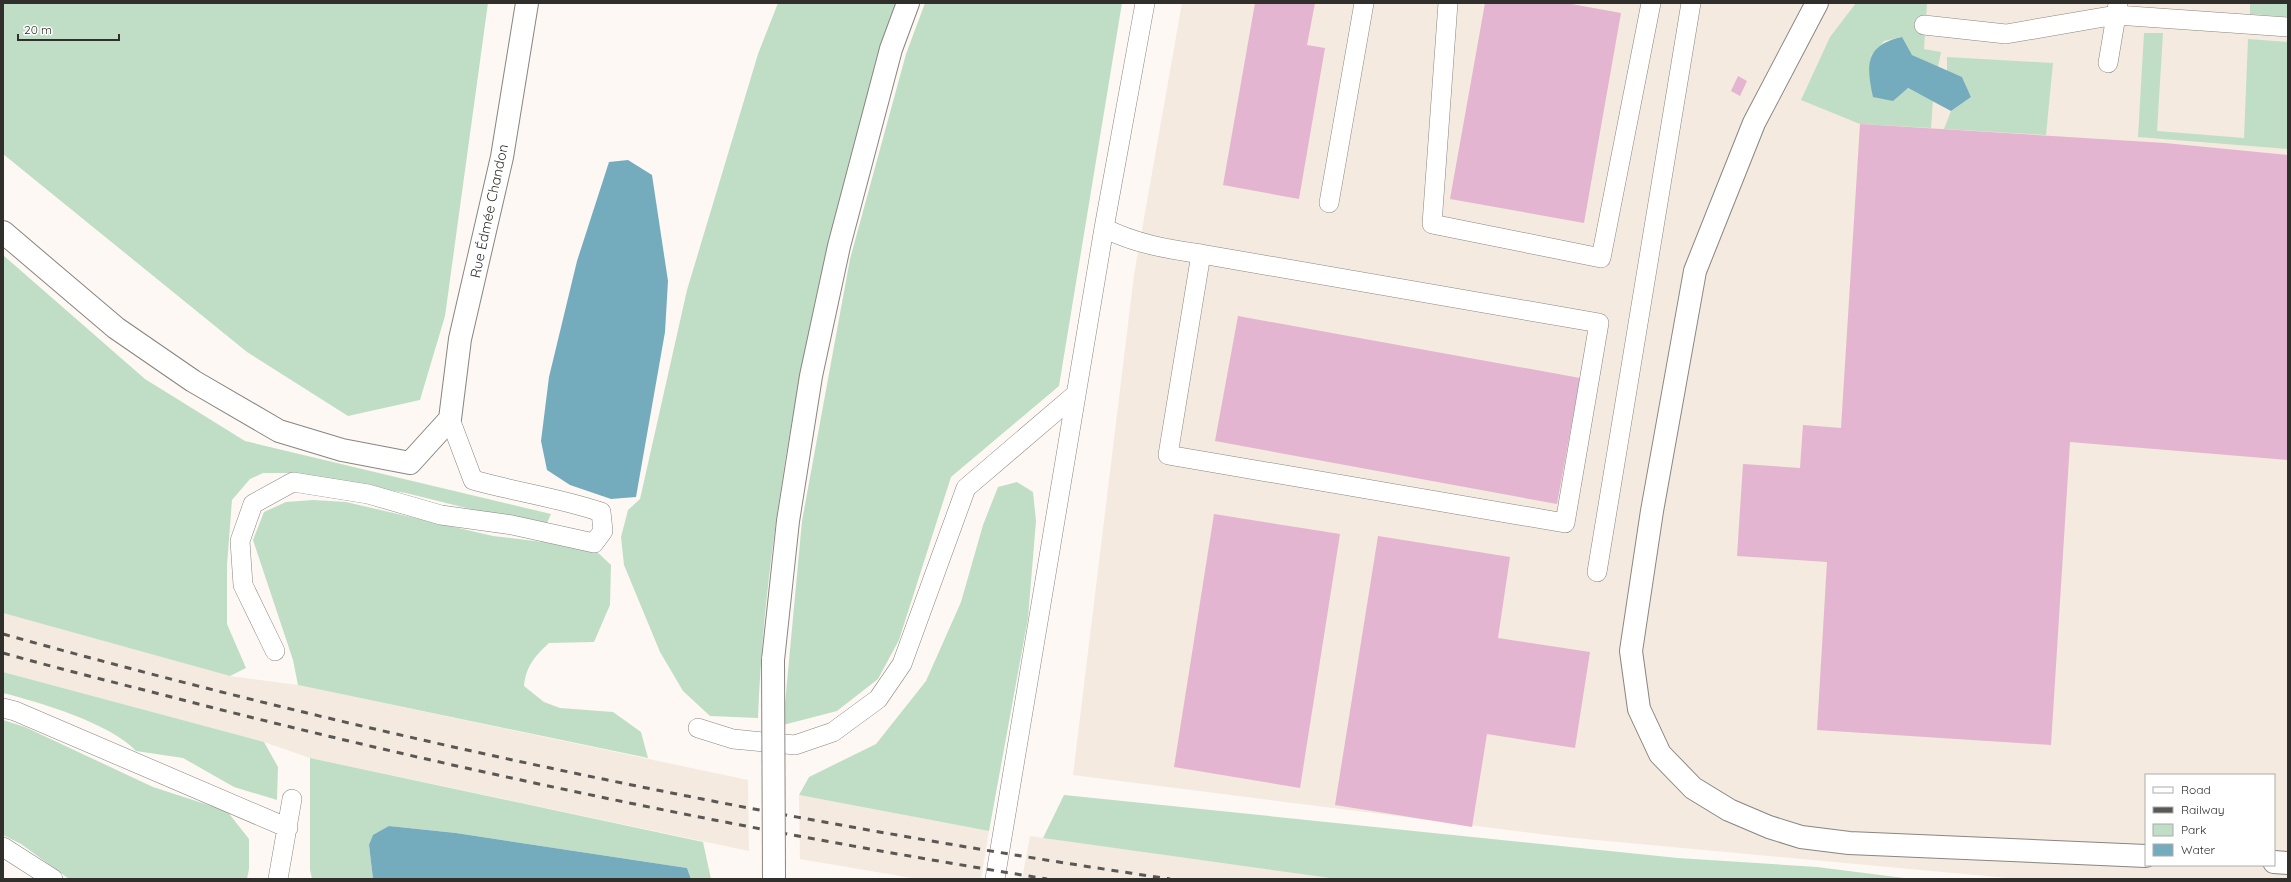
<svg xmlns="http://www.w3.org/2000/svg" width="2291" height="882" viewBox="0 0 2291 882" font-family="Quicksand,sans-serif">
<rect width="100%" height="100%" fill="#fdf8f3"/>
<!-- built -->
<path fill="#f4eadf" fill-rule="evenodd" d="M1182,3H2288V879H2018L1564,837L1073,775L1134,275ZM2146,775H2274V865H2146Z
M3,613L230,676L298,685L748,780L749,851L310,758L264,742L3,672Z
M799,795L989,831L981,879H918L800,859Z
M1030,836L1337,879H1022Z"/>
<!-- green -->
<path fill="#c0dec5" d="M3,3H488L445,316L420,400L348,416L247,352L3,154Z
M778,3H896C880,47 868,92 856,137C839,200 823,262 810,326C784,455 763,586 758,718L710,716L683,691L660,652L624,565L621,537L628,510L640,499L687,290L758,54Z
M925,3H1122L1059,386L951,477L899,640L878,679L837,711L783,725L802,521L850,259L906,54Z
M1856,3H1927L1924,49L1941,52L1938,67L1912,55L1901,37L1884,41L1871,56L1907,88L1933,101L1931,128L1860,124L1801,100L1830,37Z
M2250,3H2288V17L2250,14Z
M2144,33H2163L2157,131L2244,138L2248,39L2288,42V149L2138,137Z
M1947,57L2053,63L2046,135L1944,129L1951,111L1971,97L1962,77L1947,71Z
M3,255L145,379L245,441L551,514L547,523L498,516L406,493L307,477L294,473H263L250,479L232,500L227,565V624L246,668L230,676L3,613Z
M1017,482L1033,492L1036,521L1028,618L989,831L799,795L809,777L876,744L926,681L961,602L983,525L998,487Z
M313,500L346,502L493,536L593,548L611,565L610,605L594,642L549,643C535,656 526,666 524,686L544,702L560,708L613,712L641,732L648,758L298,685L293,660L253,540L264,512L286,502Z
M3,672L264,742L278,767L277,800L234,787L183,758L136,751C112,724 39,702 3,693Z
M3,720L25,727L153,787L227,811L249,839V869L247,879H69L21,844L3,835Z
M310,758L703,842L711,879H691L687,868L456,833L389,826L369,845L373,879H312L310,870Z
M1064,795L1678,858L1817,867L1912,879H1337L1043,838Z"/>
<!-- water -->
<path fill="#74acbe" d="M1902,37L1912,55L1962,77L1971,97L1951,111L1908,88L1893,101L1873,97C1866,65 1865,45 1902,37Z
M628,160L652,175L668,281L665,332L636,497L611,499L570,485L547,470L541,441L549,377L577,261L609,162Z
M389,826L456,833L687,868L691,879H373L369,845L373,835Z"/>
<!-- building -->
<path fill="#e4b5d0" d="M1255,3H1315L1307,45L1325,48L1299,199L1223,185Z
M1485,3H1566L1621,13L1584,223L1450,199Z
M1738,76L1747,81L1740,96L1731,91Z
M1860,124L2165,143L2288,155V460L2070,442L2051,745L1817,730L1827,562L1737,556L1743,464L1800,468L1803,425L1841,428Z
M1238,316L1580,378L1557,504L1215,441Z
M1214,514L1340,534L1300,788L1174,767Z
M1378,536L1510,557L1498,638L1590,652L1575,748L1487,734L1472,827L1335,805Z"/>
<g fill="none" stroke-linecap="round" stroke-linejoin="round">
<defs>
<path id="lane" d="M1448,3L1432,224L1601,258L1651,3
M1924,25L2006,34L2116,15L2288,27
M2108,63L2118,4
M1329,203L1364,3
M1104,228C1136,244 1167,249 1201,254L1599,323L1565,523L1168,455L1201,254
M1597,572L1691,3
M275,651L243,585L240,541L253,504L293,482L368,494L441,515L512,525L594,543L603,531L601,512C560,498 516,492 473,480L450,419
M3,708L15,711L288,828
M698,728L733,739L795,745L833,732L878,699L902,664L966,488L1076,394
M3,847L53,879
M278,879L292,799
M995,879L1104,228L1145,3"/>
<path id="street" d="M1817,3L1754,123L1695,271L1652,511L1631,651L1639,709L1660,754L1693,788L1729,810L1769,827L1801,837L1849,843L2146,856
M3,232L116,328L193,381L279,431L342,450L410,463L450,419L460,339L502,157L527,3
M773,660L788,521L811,376L839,246L891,49L908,3
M2274,862L2288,863"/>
</defs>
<!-- lane casing -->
<use href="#lane" stroke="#898580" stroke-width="20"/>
<!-- street casing -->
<use href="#street" stroke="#898580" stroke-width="24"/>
<!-- lane -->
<use href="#lane" stroke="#fff" stroke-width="19"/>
<!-- street -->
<use href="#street" stroke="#fff" stroke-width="22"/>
<!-- rail -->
<path stroke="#595854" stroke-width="3" stroke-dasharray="7 7" stroke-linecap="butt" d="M3,634C386,741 777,821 1170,879
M3,653C60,669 117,683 175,698C462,772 753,832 1047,879"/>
<defs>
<path id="street-bridge" d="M773,660L774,879"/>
</defs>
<!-- street-bridge casing -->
<use href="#street-bridge" stroke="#898580" stroke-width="24" stroke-linecap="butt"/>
<!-- street-bridge -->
<use href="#street-bridge" stroke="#fff" stroke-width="22"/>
</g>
<g text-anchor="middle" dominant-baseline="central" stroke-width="3" stroke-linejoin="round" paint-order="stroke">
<!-- street labels -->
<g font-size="14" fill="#302f2c" stroke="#fff">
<text transform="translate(489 211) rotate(-78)">Rue Édmée Chandon</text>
</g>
</g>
<!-- border -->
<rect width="2291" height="882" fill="none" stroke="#302f2c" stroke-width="8"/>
<!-- legend -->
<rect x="2145" y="774" width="130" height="92" fill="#ffffff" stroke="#acacab"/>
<rect x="2153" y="787" width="20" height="6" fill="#ffffff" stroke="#acacab"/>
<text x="2181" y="794" font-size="12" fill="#302f2c">Road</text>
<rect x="2153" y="807" width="20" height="6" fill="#595854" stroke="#acacab"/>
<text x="2181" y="814" font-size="12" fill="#302f2c">Railway</text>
<rect x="2153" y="824" width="20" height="12" fill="#c0dec5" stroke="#acacab"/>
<text x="2181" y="834" font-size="12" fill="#302f2c">Park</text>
<rect x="2153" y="844" width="20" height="12" fill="#74acbe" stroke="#acacab"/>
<text x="2181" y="854" font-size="12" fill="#302f2c">Water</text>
<!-- scale -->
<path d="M18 34v6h101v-6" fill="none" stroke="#302f2c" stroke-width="2"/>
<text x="24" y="34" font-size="12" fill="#302f2c" stroke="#ffffff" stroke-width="3" paint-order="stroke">20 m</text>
</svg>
